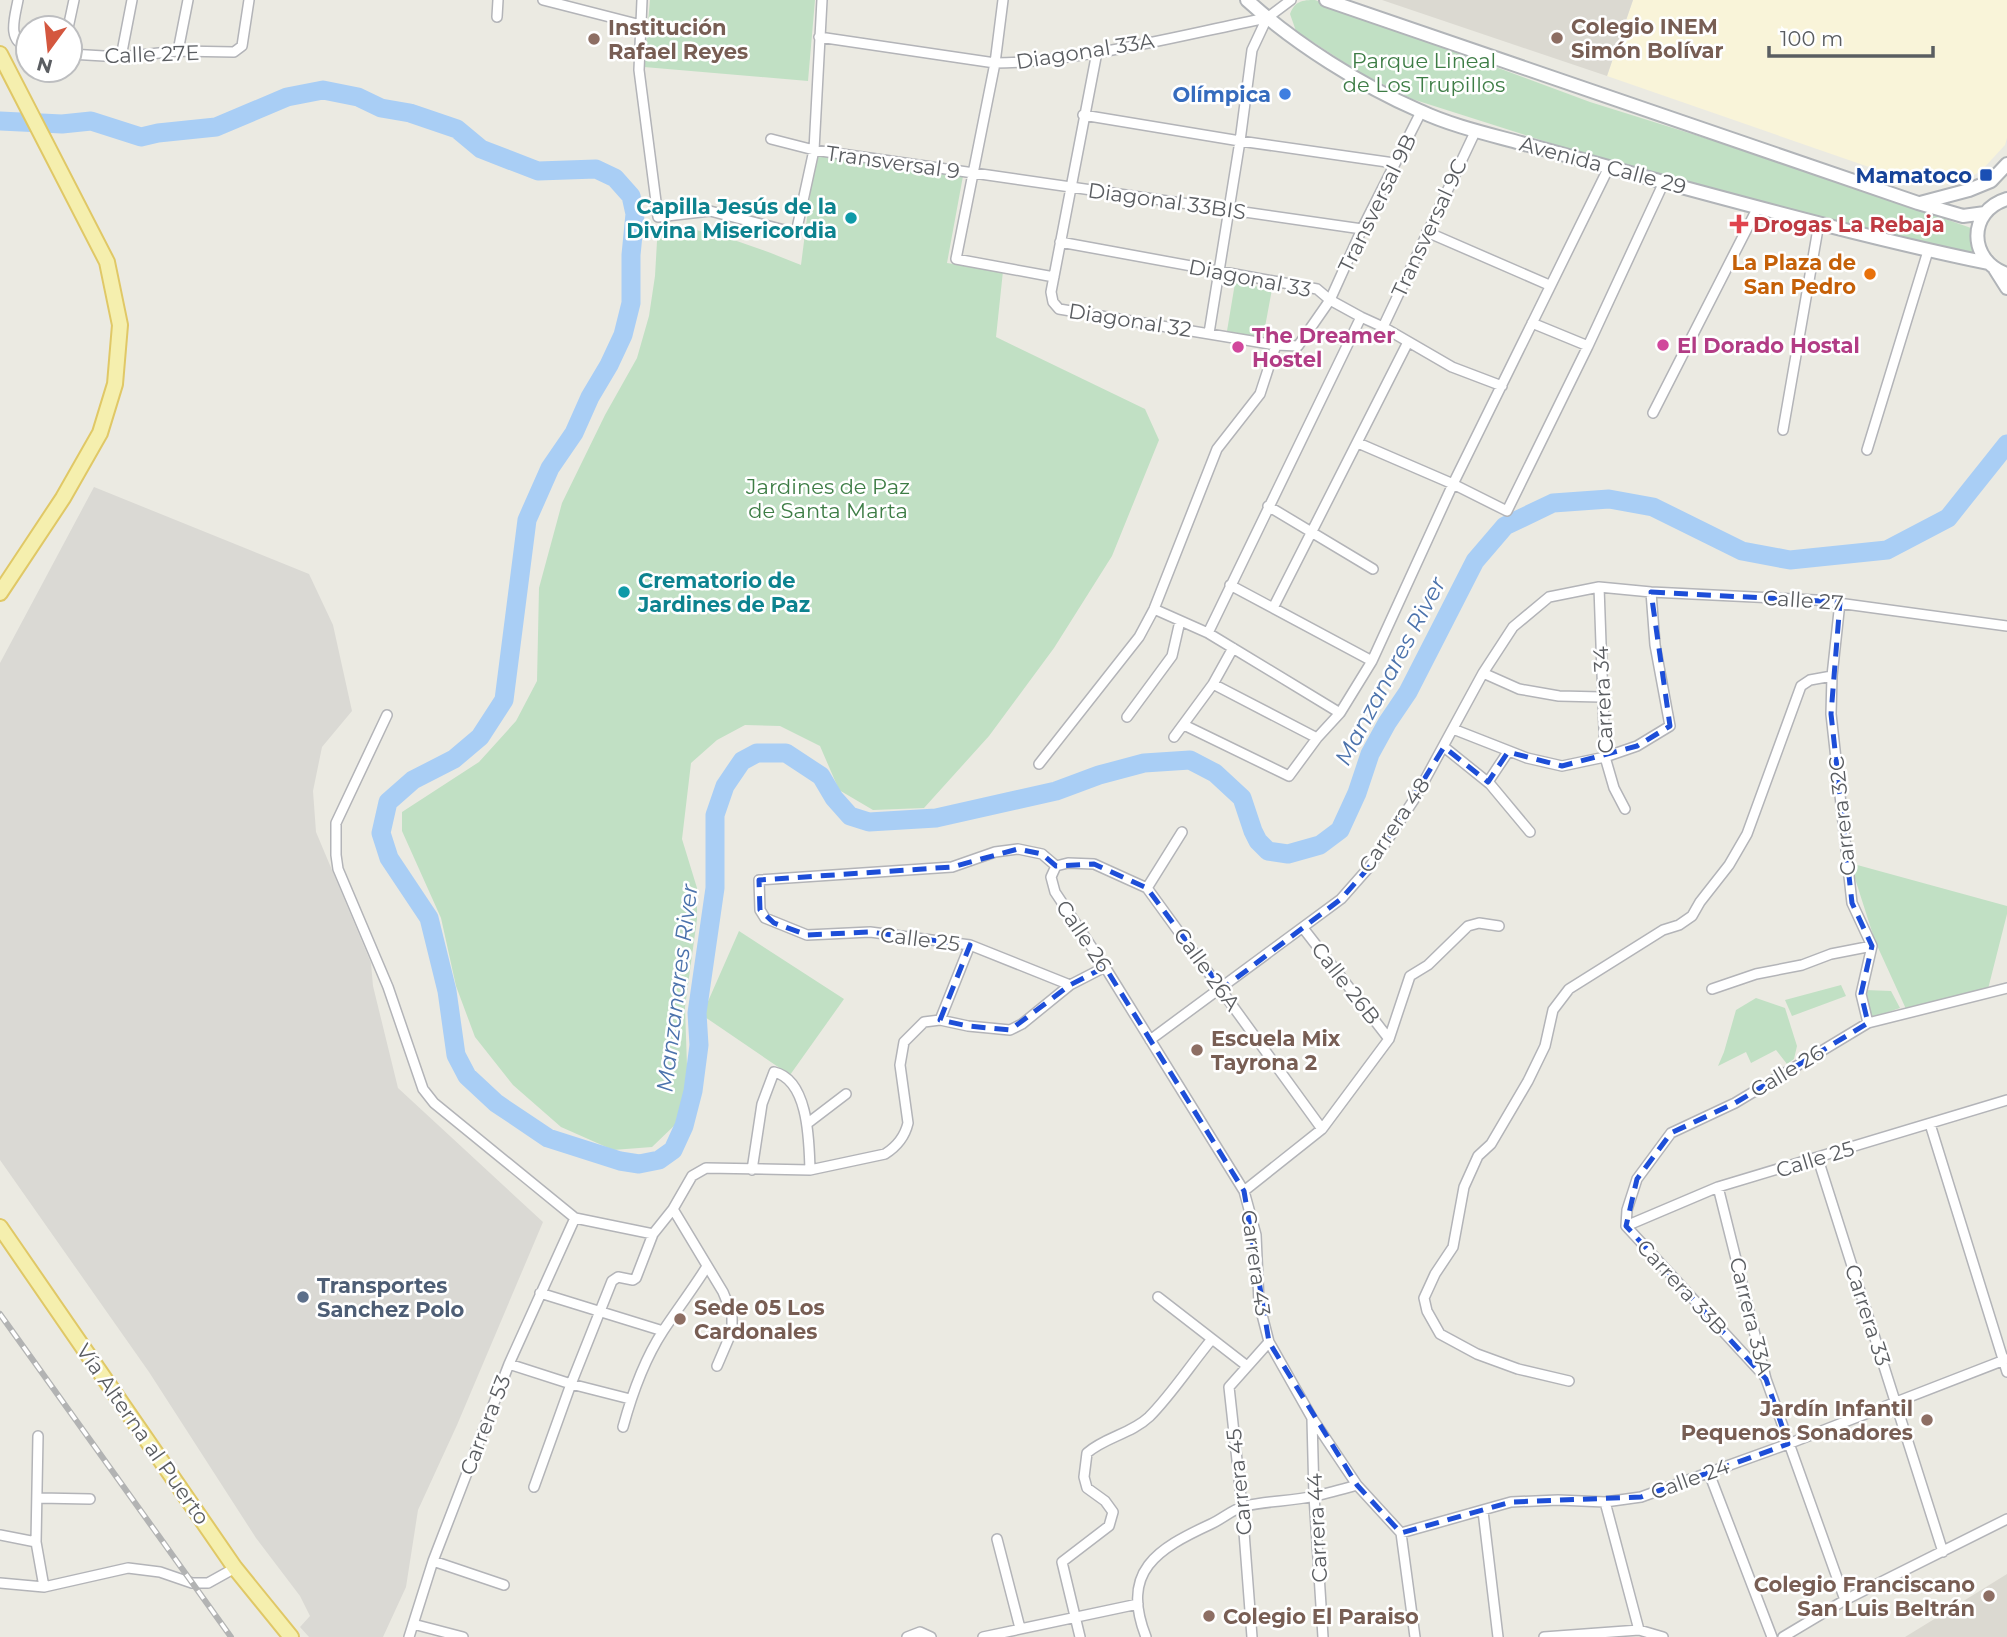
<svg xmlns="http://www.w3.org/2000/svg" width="2007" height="1637" viewBox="0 0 2007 1637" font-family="Montserrat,sans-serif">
<rect width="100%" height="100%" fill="#ebeae2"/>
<!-- commercial -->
<path fill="#f9f4d9" d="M1633,0H2007V138L2005,145L1981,171L1967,179L1943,185L1918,184L1607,76Z"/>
<!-- industrial -->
<path fill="#dad9d4" d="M94,487L309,574L333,625L352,711L322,747L313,791L316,832L371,963L373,986L398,1088L543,1222L457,1425L418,1510L406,1587L383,1637H309L300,1627L310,1616L300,1596L256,1538L149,1372L0,1160V663Z"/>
<!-- education -->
<path fill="#dbd9d1" d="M1382,0H1633L1607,76Z
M2007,1574V1637H1905L1936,1618Z"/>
<!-- green -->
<path fill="#c1e0c4" d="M650,0H815L808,81L644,67Z
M1315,0L1590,102L1788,164L1971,228L1973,259L1796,211L1747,201L1588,155L1412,99L1359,72L1296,31L1290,14C1295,1 1302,0 1315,0Z
M815,155L963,176L947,263L1003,271L996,337L1145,409L1159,440L1112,556L1054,648L989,736L924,808L873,810L839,790L820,746L780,726L745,725L717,740L691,763L682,839L697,888V919L685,1007L688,1096L677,1123L652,1147L613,1150L561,1127L513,1085L475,1037L456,986L441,918L402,831V812L479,762L516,721L537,681L539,588L562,503L605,415L637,358L649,316L655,276L658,224C709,229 754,246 801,265Z
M1235,283L1272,289L1263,338L1227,331Z
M1850,863L2007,906V914L1988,989L1906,1009L1875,941Z
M739,931L844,999L790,1075L702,1015Z
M1841,985L1846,996L1792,1016L1785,1000Z
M1865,990L1891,991L1900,1008L1871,1018Z
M1756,998L1785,1008L1797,1046L1794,1059L1787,1064L1776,1050L1751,1063L1746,1052L1718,1066L1724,1052L1736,1010Z"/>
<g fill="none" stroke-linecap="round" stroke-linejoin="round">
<!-- river -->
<path stroke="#a9cef5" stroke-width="19" d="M0,121L62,124L91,121L141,137L158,133L216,127L287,97L323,90L358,97L381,108L410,113L457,129L481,149L538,171L596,169L615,178L631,196L635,214L631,255V303L623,335L609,365L590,397L574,433L550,468L527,520L504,700L480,737L454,759L413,780L388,802L381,833L389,858L429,918L447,991L456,1055L467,1076L496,1103L548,1138L620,1161L639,1164L659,1160L673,1150L684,1126L693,1091L699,1045L697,1013L715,888V815L725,786L742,761L757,753H786L821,776L834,798L850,816L869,822L936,818L1056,791L1099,775L1144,763L1190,760L1215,773L1242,798L1253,831L1258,841L1268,851L1288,854L1320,845L1340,830L1357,793L1370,754L1387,723L1408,692L1475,561L1505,526L1553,503L1609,499L1653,507L1742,551L1790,560L1887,550L1948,518L2007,444"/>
<defs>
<path id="minor" d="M18,0C15,17 6,41 28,47
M543,0L641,25
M642,0L639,70L658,217L710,211L796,233L814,150L822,0
M1003,0L995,63L956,259L1054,277
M497,17L498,0
M68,28L74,0
M819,37L995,63C1082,62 1181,35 1267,18
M178,51L188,0
M1097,52L1051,292L1053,302L1059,309L1276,345L1298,346L1330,300L1362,229L1421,112
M70,54L121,57L178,51L234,52L242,46L249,0
M121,57L132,0
M1083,115L1240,141L1394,163
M771,139L814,150L1362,229
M1427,232L1549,285
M1060,242L1317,289L1330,300L1361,317L1383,327L1452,367L1502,386
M1532,323L1588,346
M1383,327L1476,130
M1209,333L1240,141L1252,50L1267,18L1291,0
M1653,413L1758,207
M1783,430L1819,223
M1358,443L1453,484L1507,511L1588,346L1664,182
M1867,450L1928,251
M1268,506L1373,569
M1230,585L1372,661
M1599,587L1605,757L1614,788L1625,809
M1840,602L1832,676L1831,714L1852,903L1872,946L1861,994L1868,1023
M1273,608L1408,342
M1154,609L1208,633L1340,713
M1208,633L1361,317
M1483,673L1519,689L1559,696L1601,697
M1213,684L1317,738
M387,715L336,823V855L338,869L388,987L423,1089L434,1103L575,1218L653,1234L673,1209L692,1176L706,1168L810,1170L885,1154C896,1147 905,1136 908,1123L900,1065L904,1042L924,1022L940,1020L968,1026L1010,1030L1022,1024L1070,985L1105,967
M1127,717L1172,656L1180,621
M1184,725L1289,776L1317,738L1340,713L1372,661L1453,484L1609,167
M1453,729L1527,758L1562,766L1605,757L1637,746L1670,726L1655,645L1651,592
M1174,737L1213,684L1233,648
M1444,747L1490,784L1530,832
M1039,764L1139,637L1154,609L1217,449L1260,394L1276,345
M1488,782L1508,752
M1056,866L1051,877L1055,892L1105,967L1244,1191L1256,1235L1259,1303L1269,1342L1312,1418L1357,1485L1401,1533L1415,1637
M1056,866L1042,854L1018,849L995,852L952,867L759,880L760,910L765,918L807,935L870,932L970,945L1070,985
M1056,866L1068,863L1094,864L1147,888L1322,1129
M1147,888L1182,832
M1303,928L1389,1039
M1712,989L1756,974L1802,965L1831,954L1872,946
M940,1020L970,945
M1150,1040L1341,899L1371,865L1415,798L1483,673L1513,627L1549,597L1599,587L1651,592L1816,600L2007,626
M808,1123L846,1094
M1930,1124L2007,1372
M1818,1159L1943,1552
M752,1170L762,1104L774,1072C809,1080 809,1142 810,1170
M1718,1187L1766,1379L1845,1600
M1244,1191L1322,1129L1389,1039L1410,976L1428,965L1468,926L1479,923L1499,926
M673,1209L723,1292L732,1314V1331L717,1366
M1626,1226L1627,1210L1637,1179L1671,1133L1735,1103L1868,1023L2007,988
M1626,1226L1718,1187L2007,1100
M1626,1226L1765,1377
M540,1293L663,1331
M1158,1297L1247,1366
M509,1364L571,1384L630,1399
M1569,1381L1518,1369L1477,1354L1440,1334L1427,1311L1424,1298L1435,1274L1453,1247L1464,1187L1478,1156L1491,1144L1528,1081L1545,1046L1553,1010L1569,989L1663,930L1679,925L1692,916L1700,902L1729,865L1747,834L1801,686L1810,680L1832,676
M1312,1419L1314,1496L1323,1637
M623,1427C632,1394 644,1360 663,1331C677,1310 692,1290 706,1268
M38,1436L36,1542L44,1587
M1709,1473L1772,1637
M534,1487L571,1384L612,1281L618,1277L633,1280L636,1278L653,1234
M39,1498L90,1499
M1605,1502L1639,1630
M1483,1511L1498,1637
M1401,1533L1511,1502L1558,1500L1605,1502L1641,1497L1788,1444L2007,1359
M0,1535L36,1542
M997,1539L1020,1628
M433,1561L504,1585
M0,1583L44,1587L128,1568L160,1572L192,1583H208L235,1568
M413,1624L463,1637
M409,1637L433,1561L509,1364L575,1218
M907,1637L920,1632L931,1637
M983,1637L1138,1604
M1080,1637L1062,1562L1109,1526L1113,1512L1105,1501L1087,1488L1084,1477L1087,1453C1105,1437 1131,1434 1149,1417C1172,1394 1191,1364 1212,1339
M1146,1637C1120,1571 1157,1549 1211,1524C1222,1519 1233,1509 1245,1506C1267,1501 1292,1501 1315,1496C1329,1493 1343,1489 1357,1485
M1252,1637L1242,1506L1229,1387L1269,1342
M1544,1637L1639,1630L1663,1637
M1783,1637L1845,1600L2007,1519"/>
<path id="secondary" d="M1247,0C1294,43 1362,86 1420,111C1452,126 1488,134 1521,143C1572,157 1623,171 1674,185C1778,213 1882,241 1988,263
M1326,0L1918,203L1963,216L1985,213
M2007,199C1967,211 1968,261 2007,274
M1920,203L1969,190L1991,181L2007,164
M1995,269L2007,288"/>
<path id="primary" d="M0,54L107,262L120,325L115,384L100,433L63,498L0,593
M0,1227L235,1568L291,1637"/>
</defs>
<!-- minor casing -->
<use href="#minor" stroke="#b3b4b8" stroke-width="12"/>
<!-- secondary casing -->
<use href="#secondary" stroke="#b1b4b8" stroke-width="16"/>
<!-- primary casing -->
<use href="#primary" stroke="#e0c866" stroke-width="18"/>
<!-- minor -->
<use href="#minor" stroke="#fff" stroke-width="9"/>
<!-- secondary -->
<use href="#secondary" stroke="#fff" stroke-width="12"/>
<!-- primary -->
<use href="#primary" stroke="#f5efae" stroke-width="14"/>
<defs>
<path id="rail" d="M0,1314L231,1637"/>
</defs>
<!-- rail casing -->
<use href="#rail" stroke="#b2b3b3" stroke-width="6"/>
<!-- rail -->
<use href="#rail" stroke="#fff" stroke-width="3.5" stroke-dasharray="10" stroke-linecap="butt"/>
</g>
<!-- marked area -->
<path fill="none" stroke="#1d4ed8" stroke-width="5" stroke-dasharray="14 9" stroke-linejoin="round" d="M1651,592L1840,602L1831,714L1852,903L1872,946L1861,994L1868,1023L1735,1103L1671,1133L1637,1179L1626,1226L1766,1379L1788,1444L1641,1497L1511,1502L1401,1533L1357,1485L1269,1342L1244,1191L1105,967L1070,985L1010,1030L968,1026L940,1020L970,945L870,932L807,935L774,923L760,910L759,880L952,867L1018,849L1042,854L1056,866L1094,864L1147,888L1222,989L1341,899L1371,865L1444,747L1488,782L1508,752L1562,766L1637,746L1670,726Z"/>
<!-- markers -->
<g fill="#8d6e63" stroke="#fff" stroke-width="2.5">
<circle cx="1557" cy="38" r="7"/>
<circle cx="594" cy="39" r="7"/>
<circle cx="1197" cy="1050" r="7"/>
<circle cx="680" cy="1319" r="7"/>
<circle cx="1927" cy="1420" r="7"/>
<circle cx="1989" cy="1596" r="7"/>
<circle cx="1209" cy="1616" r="7"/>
</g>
<circle fill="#3f7fe0" stroke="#fff" stroke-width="2.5" cx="1285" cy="94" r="7"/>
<rect fill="#1a4fb4" stroke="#fff" stroke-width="2.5" x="1979" y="168" width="14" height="14" rx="3.5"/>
<g fill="#0f9aa8" stroke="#fff" stroke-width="2.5">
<circle cx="851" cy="218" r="7"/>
<circle cx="624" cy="592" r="7"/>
</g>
<path fill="#e0444e" stroke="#fff" stroke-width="2.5" d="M1735.5 213.5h7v7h7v7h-7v7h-7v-7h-7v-7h7z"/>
<circle fill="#e8710a" stroke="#fff" stroke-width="2.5" cx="1870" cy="274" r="7"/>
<g fill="#d1479c" stroke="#fff" stroke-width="2.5">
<circle cx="1663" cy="345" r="7"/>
<circle cx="1238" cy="347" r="7"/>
</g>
<circle fill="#5c6f8a" stroke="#fff" stroke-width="2.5" cx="303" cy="1297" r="7"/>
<g text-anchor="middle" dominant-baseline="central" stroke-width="5" stroke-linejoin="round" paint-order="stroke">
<!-- education labels -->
<g font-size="21" font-weight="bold" fill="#785e54" stroke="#fff" text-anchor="start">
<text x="1571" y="26">Colegio INEM<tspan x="1571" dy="24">Simón Bolívar</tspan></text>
<text x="608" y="27">Institución<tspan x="608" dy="24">Rafael Reyes</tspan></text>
<text x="1211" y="1038">Escuela Mix<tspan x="1211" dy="24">Tayrona 2</tspan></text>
<text x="694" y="1307">Sede 05 Los<tspan x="694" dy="24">Cardonales</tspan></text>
<text x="1913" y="1408" text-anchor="end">Jardín Infantil<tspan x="1913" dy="24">Pequenos Sonadores</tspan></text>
<text x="1975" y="1584" text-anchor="end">Colegio Franciscano<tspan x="1975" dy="24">San Luis Beltrán</tspan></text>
<text x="1223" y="1616">Colegio El Paraiso</text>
</g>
<!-- street labels -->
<g font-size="21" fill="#5a5d61" stroke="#fff">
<text transform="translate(1085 51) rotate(-9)">Diagonal 33A</text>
<text transform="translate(152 54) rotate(-2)">Calle 27E</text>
<text transform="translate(893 162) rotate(8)">Transversal 9</text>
<text transform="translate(1603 165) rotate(15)">Avenida Calle 29</text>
<text transform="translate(1167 201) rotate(8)">Diagonal 33BIS</text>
<text transform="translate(1377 203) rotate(-64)">Transversal 9B</text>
<text transform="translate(1429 228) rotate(-65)">Transversal 9C</text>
<text transform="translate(1250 278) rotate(11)">Diagonal 33</text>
<text transform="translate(1130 320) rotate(9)">Diagonal 32</text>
<text transform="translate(1803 600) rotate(4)">Calle 27</text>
<text transform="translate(1603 700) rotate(-93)">Carrera 34</text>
<text transform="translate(1842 816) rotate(-96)">Carrera 32C</text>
<text transform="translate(1394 825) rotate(-56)">Carrera 48</text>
<text transform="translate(1084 936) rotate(56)">Calle 26</text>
<text transform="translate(920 939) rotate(7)">Calle 25</text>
<text transform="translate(1207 969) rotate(54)">Calle 26A</text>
<text transform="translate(1346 983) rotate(52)">Calle 26B</text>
<text transform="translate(1787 1071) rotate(-31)">Calle 26</text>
<text transform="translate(1815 1159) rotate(-17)">Calle 25</text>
<text transform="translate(1256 1263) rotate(82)">Carrera 43</text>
<text transform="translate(1682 1287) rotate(47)">Carrera 33B</text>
<text transform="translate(1868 1315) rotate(72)">Carrera 33</text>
<text transform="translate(1751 1316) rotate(76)">Carrera 33A</text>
<text transform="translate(485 1425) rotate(-69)">Carrera 53</text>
<text transform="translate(143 1434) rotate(55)">Vía Alterna al Puerto</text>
<text transform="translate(1690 1479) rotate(-20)">Calle 24</text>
<text transform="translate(1239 1482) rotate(-96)">Carrera 45</text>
<text transform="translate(1317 1528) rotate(-93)">Carrera 44</text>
</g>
<!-- park labels -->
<g font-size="21" fill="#3e7d46" stroke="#fff">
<text x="1424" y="60">Parque Lineal<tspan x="1424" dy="24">de Los Trupillos</tspan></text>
<text x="828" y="486">Jardines de Paz<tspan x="828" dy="24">de Santa Marta</tspan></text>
</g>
<!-- shop labels -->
<g font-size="21" font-weight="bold" fill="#366cbe" stroke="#fff" text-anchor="end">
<text x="1271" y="94">Olímpica</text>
</g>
<!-- transit labels -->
<g font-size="21" font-weight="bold" fill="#164399" stroke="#fff" text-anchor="end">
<text x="1972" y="175">Mamatoco</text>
</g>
<!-- culture labels -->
<g font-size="21" font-weight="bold" fill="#0d838f" stroke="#fff" text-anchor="end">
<text x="837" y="206">Capilla Jesús de la<tspan x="837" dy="24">Divina Misericordia</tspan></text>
<text x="638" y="580" text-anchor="start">Crematorio de<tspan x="638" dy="24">Jardines de Paz</tspan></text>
</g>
<!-- health labels -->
<g font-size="21" font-weight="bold" fill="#be3a42" stroke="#fff" text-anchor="start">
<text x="1753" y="224">Drogas La Rebaja</text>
</g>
<!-- food labels -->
<g font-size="21" font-weight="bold" fill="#c56008" stroke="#fff" text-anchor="end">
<text x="1856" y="262">La Plaza de<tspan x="1856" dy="24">San Pedro</tspan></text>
</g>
<!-- hotel labels -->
<g font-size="21" font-weight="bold" fill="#b23c85" stroke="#fff" text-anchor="start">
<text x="1252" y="335">The Dreamer<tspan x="1252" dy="24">Hostel</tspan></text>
<text x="1677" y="345">El Dorado Hostal</text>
</g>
<!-- service labels -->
<g font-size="21" font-weight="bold" fill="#4e5e75" stroke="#fff" text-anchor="start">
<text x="317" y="1285">Transportes<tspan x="317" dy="24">Sanchez Polo</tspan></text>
</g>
<!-- water labels -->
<g font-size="23" font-style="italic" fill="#4c73ac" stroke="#fff">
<text transform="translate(1390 671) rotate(-62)">Manzanares River</text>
<text transform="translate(677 988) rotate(-83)">Manzanares River</text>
</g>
</g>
<!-- north arrow -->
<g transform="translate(49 49) rotate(195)"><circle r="33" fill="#ffffff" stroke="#bdbec0" stroke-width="2"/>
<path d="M0-5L12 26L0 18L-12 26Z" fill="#d4573f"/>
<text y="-10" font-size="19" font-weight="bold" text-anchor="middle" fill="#5a5d61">N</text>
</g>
<!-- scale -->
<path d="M1769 46v10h164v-10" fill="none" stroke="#5a5d61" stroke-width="3.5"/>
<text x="1780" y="46" font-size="21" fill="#5a5d61" stroke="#ffffff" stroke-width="5" paint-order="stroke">100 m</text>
</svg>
